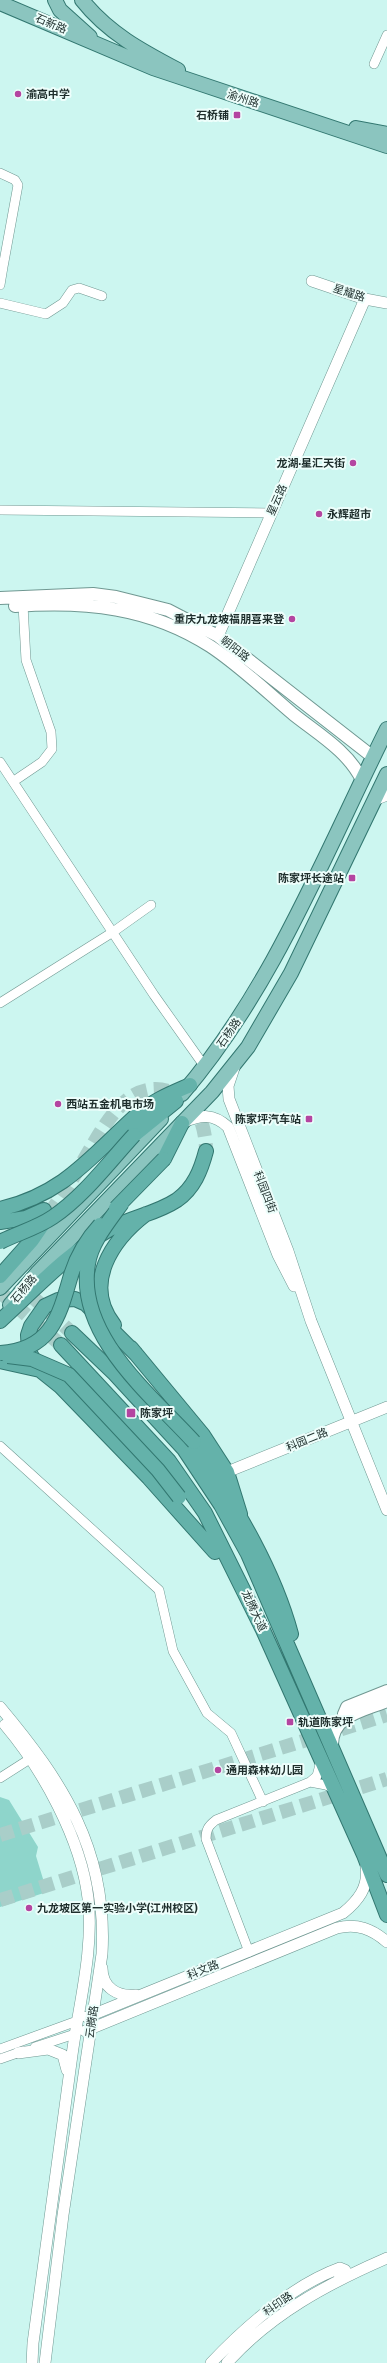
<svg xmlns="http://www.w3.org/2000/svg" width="387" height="2363" viewBox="0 0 387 2363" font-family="'Fira Sans Condensed','Noto Sans SC',sans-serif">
<rect width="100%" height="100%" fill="#ccf6f0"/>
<!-- green -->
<path fill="#8ed5cb" d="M0,1797L9,1800L38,1847L36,1856L47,1892L0,1907Z"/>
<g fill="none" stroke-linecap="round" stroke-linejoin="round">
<!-- trunk-tunnel -->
<path stroke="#a9cec9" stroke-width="14" stroke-dasharray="14 7" stroke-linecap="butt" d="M49,1214C62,1196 74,1177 85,1158C106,1123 131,1070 181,1096C200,1106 206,1132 206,1151
M2,1269L72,1333
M0,1292L61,1345
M0,1835L387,1715
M0,1900L387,1779"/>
<defs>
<path id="minor" d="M374,64L387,35
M0,173L15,180L18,185L3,267L0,269
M0,285L3,267
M0,303L46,314L63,303L72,290L79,288L102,296
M0,510L272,513
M0,762L154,995L205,1067
M14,781L42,762L52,749L51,732L26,660L23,605
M0,1003L113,932L151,905
M0,1446L159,1590L173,1651L207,1713L231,1733L263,1802
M321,1761L317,1776L310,1782L326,1785L334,1789
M0,1778L36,1755
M249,1952L206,1839C206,1830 208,1826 216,1820L310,1782
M35,2047L75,2034
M0,2049L77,2021
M0,2059L23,2051"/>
<path id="tertiary" d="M312,281L365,299L387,303
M218,636L365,299
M374,800L387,795
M234,1068L228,1086L229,1099L288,1251L311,1321L387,1510
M184,1122C201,1115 213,1113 228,1127L278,1255L294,1286
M227,1472L387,1407
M0,1707C63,1782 108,1851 102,1954L63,2215L45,2363
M5,1725C43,1770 81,1839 88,1898C94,1950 79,2003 72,2055C59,2151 46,2247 33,2343L32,2363
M102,1968C102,1988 118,1997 136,1995
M87,2017L343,1913C358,1901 369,1887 366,1867
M85,2031L337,1928C357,1923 372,1929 387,1942
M18,2053L48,2049L63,2055L67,2070
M211,2363C245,2327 293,2285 340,2268L345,2270L339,2279
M227,2363C271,2314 327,2284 387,2258"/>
<path id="secondary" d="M0,598L93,594L116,597L168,610L218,636L373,757
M15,606C86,601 149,607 210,646C239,665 267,692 293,714C318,734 348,751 362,780
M350,1716L344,1714L347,1707L387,1691
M332,1746C331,1715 363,1711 387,1701"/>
<path id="primary" d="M55,0L60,10L90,37
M82,0C108,33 142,51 178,70
M0,3L153,68L387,146
M356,128L387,134
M182,1094C273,988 325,853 387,729
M0,1288L161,1119
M10,1305L38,1272L212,1092L248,1047L291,973L387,774"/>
<path id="trunk" d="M134,1135L176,1101
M164,1159L182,1123
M0,1209C65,1194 92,1155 139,1113C154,1100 172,1093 190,1085
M0,1222L26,1218L44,1210
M0,1276L32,1240L47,1218
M0,1321C35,1289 68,1253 110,1229C131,1217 156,1214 177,1200C194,1188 201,1170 206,1151
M114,1325C82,1284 112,1240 146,1214
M72,1333L115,1374L184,1449L221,1505L248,1554L387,1875
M61,1345L169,1461L205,1513L263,1630L364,1855L387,1915
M131,1348L203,1435L227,1472L240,1514
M136,1354L86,1304L75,1299L58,1300L45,1306L31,1326L28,1335L29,1352L40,1370L60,1386L149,1478L215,1552
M0,1361L40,1370
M194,1442C232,1503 272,1564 291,1634"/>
</defs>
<!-- minor casing -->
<use href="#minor" stroke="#709892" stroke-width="10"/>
<!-- tertiary casing -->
<use href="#tertiary" stroke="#709892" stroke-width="12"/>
<!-- secondary casing -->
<use href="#secondary" stroke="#709892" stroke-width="14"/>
<!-- primary casing -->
<use href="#primary" stroke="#327770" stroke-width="16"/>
<!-- trunk casing -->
<use href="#trunk" stroke="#327770" stroke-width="16"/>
<!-- minor -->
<use href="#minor" stroke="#fff" stroke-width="9"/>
<!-- tertiary -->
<use href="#tertiary" stroke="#fff" stroke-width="11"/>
<!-- secondary -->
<use href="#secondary" stroke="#fff" stroke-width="12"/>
<!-- primary -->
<use href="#primary" stroke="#8bc5bf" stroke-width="14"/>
<!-- trunk -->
<use href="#trunk" stroke="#64b2aa" stroke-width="14"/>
<defs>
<path id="trunk-bridge" d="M122,1203C110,1220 91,1242 88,1264C76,1335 150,1394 194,1442
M116,1208L164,1159
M0,1242C18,1233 37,1228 53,1217C84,1196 109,1162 134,1135
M0,1353C51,1350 59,1317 71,1275C77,1256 87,1239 100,1225
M8,1356L32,1359L69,1375L158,1470L179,1497"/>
</defs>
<!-- trunk-bridge casing -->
<use href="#trunk-bridge" stroke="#327770" stroke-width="16" stroke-linecap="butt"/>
<!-- trunk-bridge -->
<use href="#trunk-bridge" stroke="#64b2aa" stroke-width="14"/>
</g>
<!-- markers -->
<g fill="#b445a1" stroke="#edfefb" stroke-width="1.5">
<circle cx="18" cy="94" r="4"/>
<rect x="233" y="111" width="8" height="8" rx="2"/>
<circle cx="353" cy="463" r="4"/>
<circle cx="319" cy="514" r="4"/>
<circle cx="292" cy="619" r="4"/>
<rect x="348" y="874" width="8" height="8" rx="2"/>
<circle cx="58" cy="1104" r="4"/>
<rect x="305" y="1115" width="8" height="8" rx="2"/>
<rect x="126" y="1408" width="10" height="10" rx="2"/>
<rect x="286" y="1718" width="8" height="8" rx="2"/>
<circle cx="218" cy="1770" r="4"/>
<circle cx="29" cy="1908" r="4"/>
</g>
<g text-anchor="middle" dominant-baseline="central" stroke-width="4" stroke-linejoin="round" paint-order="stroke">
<!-- street labels -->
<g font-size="11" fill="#1e2e2c" stroke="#edfefb">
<text transform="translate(51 24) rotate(23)">石新路</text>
<text transform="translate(243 99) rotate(18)">渝州路</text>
<text transform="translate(349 293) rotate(18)">星耀路</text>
<text transform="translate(277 500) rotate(-66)">星云路</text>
<text transform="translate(235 649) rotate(38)">朝阳路</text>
<text transform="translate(229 1033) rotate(-55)">石杨路</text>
<text transform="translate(265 1192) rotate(69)">科园四街</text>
<text transform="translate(24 1289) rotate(-50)">石杨路</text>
<text transform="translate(307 1440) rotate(-22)">科园二路</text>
<text transform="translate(254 1611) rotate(65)">龙腾大道</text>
<text transform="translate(203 1970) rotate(-22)">科文路</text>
<text transform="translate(92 2022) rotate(-82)">云腾路</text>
<text transform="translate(278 2304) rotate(-35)">科印路</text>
</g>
<!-- poi labels -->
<g font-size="11" font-weight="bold" fill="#1e2e2c" stroke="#edfefb" text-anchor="start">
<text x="26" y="94">渝高中学</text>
<text x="229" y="115" text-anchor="end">石桥铺</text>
<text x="345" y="463" text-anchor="end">龙湖·星汇天街</text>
<text x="327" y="514">永辉超市</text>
<text x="284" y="619" text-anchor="end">重庆九龙坡福朋喜来登</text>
<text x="344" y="878" text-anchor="end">陈家坪长途站</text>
<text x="66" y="1104">西站五金机电市场</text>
<text x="301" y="1119" text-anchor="end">陈家坪汽车站</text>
<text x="140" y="1413">陈家坪</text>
<text x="298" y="1722">轨道陈家坪</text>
<text x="226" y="1770">通用森林幼儿园</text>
<text x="37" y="1908">九龙坡区第一实验小学(江州校区)</text>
</g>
</g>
</svg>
